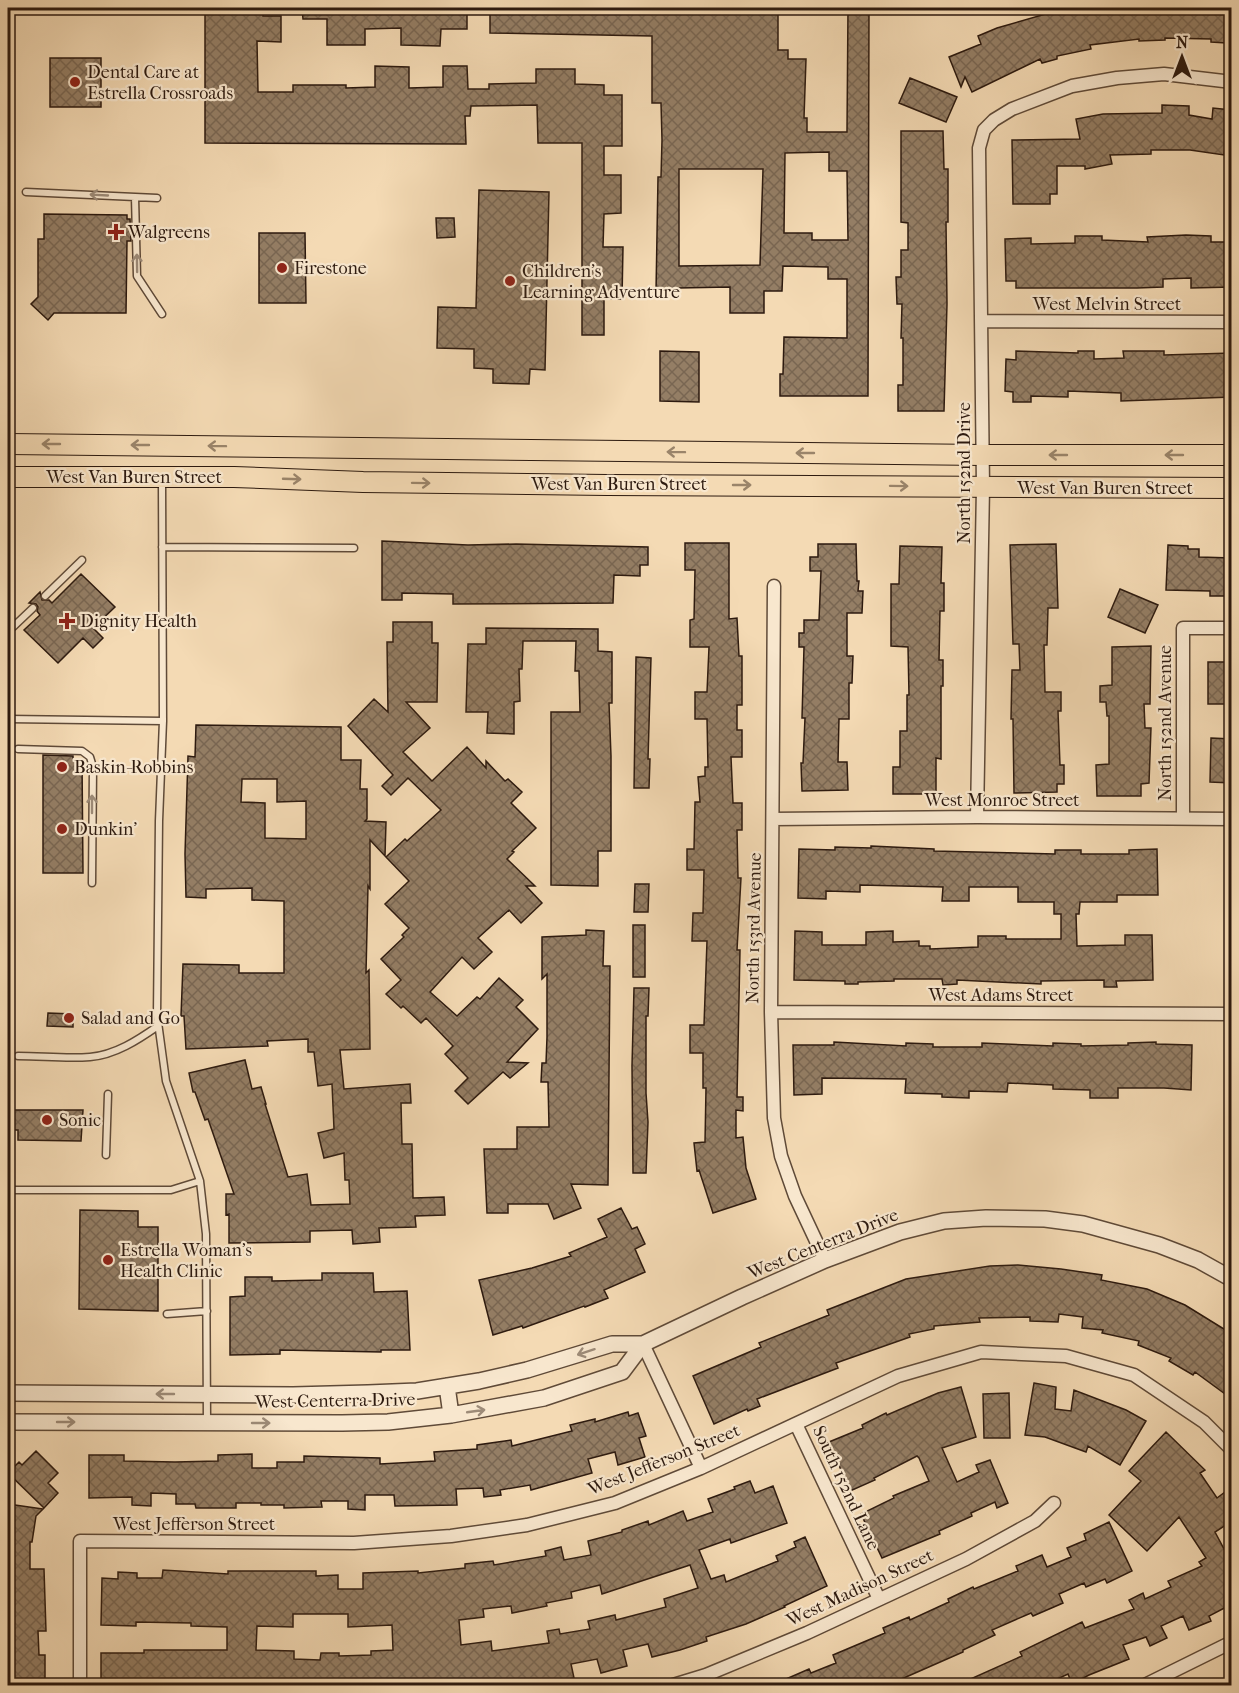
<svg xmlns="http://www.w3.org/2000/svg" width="1239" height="1693" viewBox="0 0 1239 1693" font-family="'IM FELL French Canon',serif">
<defs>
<pattern id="building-cross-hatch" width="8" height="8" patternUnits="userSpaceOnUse" patternTransform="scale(1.5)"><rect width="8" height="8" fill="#947e65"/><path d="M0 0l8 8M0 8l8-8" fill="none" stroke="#796652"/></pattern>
</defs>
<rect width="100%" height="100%" fill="#f4dab4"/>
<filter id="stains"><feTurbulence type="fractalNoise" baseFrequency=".00333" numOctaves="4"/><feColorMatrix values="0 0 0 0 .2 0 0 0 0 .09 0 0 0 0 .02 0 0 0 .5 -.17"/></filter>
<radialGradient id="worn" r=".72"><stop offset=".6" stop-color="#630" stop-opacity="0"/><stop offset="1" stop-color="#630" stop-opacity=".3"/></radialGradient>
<!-- building -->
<path fill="url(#building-cross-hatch)" stroke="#2d1a0f" stroke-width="1.5" fill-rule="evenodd" d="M205,8L263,9V16H281V42L257,41L258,92H293V85H346V88L375,87V66L409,67V88L443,87V66H467L468,89H489V84L536,83V69H575V84L604,85V95H622V146H604V175H621V213L604,214L603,247H623L622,299H604V335H582V143H538L537,105L471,106L470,116H465L466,144L205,143Z
M302,8H467V29H441L440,46L401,45V28L365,29V45H327V19H303Z
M538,8H654L653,12L778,13V50H788V59H806L804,118H807V132H847L848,8H869L868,396H780V374H783L784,337L847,338V279H828V267L783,266L782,291H764V313H730V287L678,288V292H656L658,177H661L662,140L661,103H652V36L490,33V11L538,12ZM829,152V171H847L848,240H812V233H784L785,153ZM679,169H763L760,265L679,266Z
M1055,8H1232V38H1226V43L1211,42V39L1165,38V40L1139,41V39L1090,45L1091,49L1057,56V59L1042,63L1040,59L972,92L965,77L961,87L949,57L981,44L978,36L997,28L1056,11Z
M50,58H101V107H50Z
M910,78L957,97L946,122L899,103Z
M1162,105L1189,106V115L1212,119L1213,108L1231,110L1224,155L1190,150H1151V154L1110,155L1112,164L1085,169V166H1057V194H1050V204H1013L1012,140L1080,139L1076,119L1103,114L1162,113Z
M901,131H943L944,169H948V222H946L947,304L944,411H898V385H903V338H901L902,304H897L896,277H901V250H908V223L901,222Z
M479,190L549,192L545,370L530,369L529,384L493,383V369L474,368V349L437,348L438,307L476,308Z
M44,214L127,215V219H130L131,241H127L126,313H54L48,320L31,304L38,297V239H44Z
M436,218H454L455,237L437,238Z
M259,233H305L306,303H259Z
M1186,235L1211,236V242H1232V287L1191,288V278L1163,279V287L1137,288H1016V281H1006L1005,239L1031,238V244L1075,243V236H1102V240L1148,242L1147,237Z
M660,351L699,352V402L660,401Z
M1016,351L1078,353V351H1094V359L1124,358L1123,351H1164V355L1232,353V397L1121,401V393L1068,391V397L1031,396V402H1013V392L1005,391L1006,359L1016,360Z
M382,541L468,545L516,544L648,547V565H640V576L614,575L613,603L453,604V594L402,593V600H382Z
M685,543H729V619L737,618L739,656H742V705H737V730H742V757H731L733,803H742V830H737L738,878H741L737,950H740L737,1097H743V1111L736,1110V1138L743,1137L746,1168L756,1199L713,1213L699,1170L697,1171L694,1143L705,1142L706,1088H703V1053H690V1025H704L707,941H692L693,913H703L704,870H687V849H694L695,802H700L698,777L705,776V767H708L707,719H695V692H707L709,647H690V620L694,619L695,570H685Z
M818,544H856L857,581H859L858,591H863L862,613H847V656H853L852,683H849V719H839L838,762H847L848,790L802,791L801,763H803L805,718H802L804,647H799V633H804V620H819L821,571H810V557H818Z
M1056,544L1058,608H1048L1047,645H1044L1045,692H1061V711H1058L1060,765H1064V784H1057V792L1014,793L1013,719H1011L1012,670H1020L1019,644H1013L1010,545Z
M1168,545L1188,546V549H1199V557L1232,558V596H1210V591L1166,590Z
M900,546L942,547L941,583H944V611H940L939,660H943V686H941V759L936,758V794H893V767H900V731H907V695H909L908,647L891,646V584H899Z
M81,574L115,607L93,628L103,638L93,648L83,638L58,663L24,630L40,615L37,611L38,607L36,604L29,603L40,592L42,600H49L52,603Z
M1120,589L1158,605L1145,633L1108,617Z
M393,622H432V643H438L437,702H406L430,728L403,752L432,781L467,747L486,768V761L505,781L508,779L522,792L511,803L536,828L512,851L514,852L507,859L535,886H526L542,903L521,923L509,910L478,938L492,952L474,969L462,957L430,992L457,1016L477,997L480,999L499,978L523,1000L516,1007L538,1029L507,1062L528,1063L510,1078L503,1072L468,1104L455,1091L468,1078L445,1054L453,1046L426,1018L421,1023L403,1006L401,1008L386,994L401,980L381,959L404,937L402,935L409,928L385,904L409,881L386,857L405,839L407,841L441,810L408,778L391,795L382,786L393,775L348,726L374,699L388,712L387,642H393Z
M486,628L598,629V651L612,652V703H609L611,756V851H598V886L551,885V712H580L579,671H575L576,641H523L522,669H519L520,701L514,702V734L487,733L488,712H466L468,644H486Z
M1151,646L1150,704H1144L1145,728H1151L1149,783L1141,784V796H1097L1096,765L1109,764V716H1107L1106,702H1100V686L1112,685V647Z
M636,657L651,658L648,759H650L649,788H634Z
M1208,662H1232V704H1208Z
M196,725L341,727V760H361L360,789H367V819L365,821L386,822L385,856L370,840V889L368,886L366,973L369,970L370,1049L340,1050L344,1089L410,1084L411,1103H401L402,1144H412L413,1198L444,1197L445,1215L415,1216L416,1227L379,1228L380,1242L353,1244L352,1230L310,1231V1242L229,1243V1214L226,1215V1194H234L208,1119L205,1120L195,1092H193L189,1073L245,1060L252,1089L261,1087L266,1104H265L288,1177L307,1174L311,1205L350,1204L349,1180H345L344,1153L324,1158L318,1133L334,1129L332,1084L318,1086L314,1052H308V1039L267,1041L268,1046L186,1049L184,1016H181L183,964L239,965V973H284V901L252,900V888L206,889V898L186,897L185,854L188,756L195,757ZM242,779H277V802L306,801V839L265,838V803L241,802Z
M1211,738L1232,739V783L1210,782Z
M43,755L73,756V760H82L83,873H43Z
M871,846L934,849V851L1055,854V850H1081V854H1129V850L1157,849L1158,895H1117V902H1080L1079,914H1076L1077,946L1125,945V935H1152L1153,980L1116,981L1117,987H1104V980L1041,981V984L957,980V984L943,985L942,979H894V981L858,982V984H845V981L794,980L795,931L822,932V945H866V932L893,931V942L919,941V946H930V949L978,947V936H1006V939H1061V914H1054V902H1018V887H969V901H942L943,887L860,885V892L826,891V899L798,898L799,849L835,850V847L871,848Z
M635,884H649L648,912H634Z
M633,925H645V977H633Z
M586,930L604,931L603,966H610L608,1185L571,1184L581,1208L554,1219L548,1204H508V1213H487L484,1149H517V1127H549L548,1082H541L542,1063H546L547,1037V974L542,979V937L586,935Z
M634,988H649L648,1016H646V1093L648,1122L646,1173H633L632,1066Z
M48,1013L73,1014V1027L47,1026Z
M834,1042L906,1046V1043L933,1044V1047H982V1043L1053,1046V1043L1081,1044V1046L1128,1045V1043L1156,1042V1044L1192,1045L1191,1090L1164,1088H1118V1098H1090V1090L1053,1089V1085L1008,1083L1007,1092L969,1091V1098L942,1097V1094L905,1093L906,1079L822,1078V1094L794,1095L793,1045H834Z
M11,1110H83L81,1141L18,1140V1130H11Z
M621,1208L632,1229L637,1227L645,1244L635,1249L645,1272L604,1290L608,1298L585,1307L584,1306L523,1328L522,1326L493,1335L479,1280L532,1268L571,1256L569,1253L607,1237L598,1219Z
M80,1210L138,1211V1227H158V1311L79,1309Z
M1018,1265L1061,1269L1102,1275L1101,1280L1147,1289L1185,1305L1232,1334V1399L1195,1372L1193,1375L1169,1361L1171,1358L1138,1345L1139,1341L1102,1333L1103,1330L1082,1328L1083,1317L1059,1314L1058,1322L1030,1321V1317L979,1318L980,1322L934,1326V1329L909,1334L910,1337L836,1363L838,1368L757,1399L760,1406L748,1411L747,1409L714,1424L693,1376L761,1347L759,1343L829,1315L827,1310L906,1279L990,1266Z
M322,1273H373L374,1292L407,1291L410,1350H381V1352L280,1350V1354L230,1355V1297L245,1296V1277H272V1281L322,1280Z
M1034,1383L1056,1387L1055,1409L1071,1411L1074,1390L1126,1410L1146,1421L1120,1465L1088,1446L1086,1452L1045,1437L1025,1435Z
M961,1387L976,1437L942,1448L957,1482L979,1472L976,1465L990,1460L1008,1503L997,1508L995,1502L971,1513L972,1516L939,1531L940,1534L882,1558L861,1514L894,1498L893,1496L929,1481L919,1458L917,1456L874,1478L875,1480L850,1491L829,1442L863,1428L862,1425L886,1413L887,1415L938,1393Z
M1009,1393L1010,1438H984L983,1394Z
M628,1412L629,1416L638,1413L646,1436L639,1438L645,1457L618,1465L615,1452L588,1459L592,1473L531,1490L530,1485L500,1490L501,1495L484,1497L483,1488L456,1489L457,1505L395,1506L394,1495H365V1510L348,1509V1501H321L322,1507L284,1508V1505H261V1503H236V1508H196L195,1504H176V1494L151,1493V1506L132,1505V1497L89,1498V1455H124V1461L175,1462L218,1461V1455L252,1454V1468H277V1462H304V1456L380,1458V1464L435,1461L434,1452L477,1449V1445L511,1440L512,1446L572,1431L570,1425L595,1419V1422Z
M1166,1432L1205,1470L1200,1473L1217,1498L1225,1492L1232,1501V1521L1215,1532L1232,1564V1604L1209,1616L1211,1621L1189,1630L1183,1616L1161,1626L1167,1638L1150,1646L1146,1637L1123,1645L1129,1659L1089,1675L1072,1684L1068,1674L1042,1686H955L1022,1656L1020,1652L1082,1622L1085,1628L1134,1609L1129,1600L1143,1593L1145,1599L1171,1587L1168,1581L1202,1566L1199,1562L1206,1558L1179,1517L1147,1551L1109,1515L1141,1481L1129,1471Z
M36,1451L58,1473L48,1483L58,1493L44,1508L8,1473L19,1462L22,1465Z
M750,1481L755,1493L773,1486L787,1523L731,1543L730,1539L699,1550L711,1579L724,1575L726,1582L778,1561L776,1556L796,1547L794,1542L805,1537L827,1586L784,1606L785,1607L746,1624L706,1637L707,1641L680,1650L652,1657L648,1644L623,1650L627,1666L601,1673L597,1659L571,1664L574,1678L531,1686H485L484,1684L471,1686H101V1653H144V1650H227V1627L191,1626V1623L136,1622V1626L101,1625L102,1578L118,1579V1572L137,1573V1578H162L163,1570L228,1574V1571H316V1576L338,1575V1589H363V1573L418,1571V1573L465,1568V1564L493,1561L494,1565L546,1556L545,1551L561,1547L564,1560L591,1555L588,1541L622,1532V1530L648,1521L649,1525L683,1511L687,1521L713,1512L708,1499L735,1489L734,1487ZM690,1565L698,1588L664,1599L666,1607L616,1620L615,1615L588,1621L590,1629L560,1634L559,1629L547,1631L549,1643L492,1651L491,1641L461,1645L459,1620L484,1617L483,1609L511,1606L512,1613L547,1606L546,1603L572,1598L571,1592L600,1585L602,1594ZM293,1614H348V1627L392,1625L393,1650L371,1651V1655L339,1656V1653H321L320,1660L294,1659V1651L256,1650L257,1626L293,1627Z
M8,1504L43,1509L36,1516L32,1542H30V1569H44L46,1631H38L39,1655H45V1686H8Z
M1109,1522L1132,1571L1107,1583L1105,1579L1086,1587L1084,1583L1059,1594L1063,1603L1033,1616L1031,1613L992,1630L995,1635L963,1650V1652L897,1681L899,1686H770L809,1669L811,1673L836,1663L833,1655L885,1633L883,1628L909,1617L910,1620L949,1602L948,1599L973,1587L974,1589L1018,1571L1016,1566L1042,1555L1047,1567L1071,1557L1067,1548L1086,1540L1084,1534Z"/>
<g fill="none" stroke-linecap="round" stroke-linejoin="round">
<defs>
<path id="service" d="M26,192L157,198
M135,197L137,276L162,314
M162,481L163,721L159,821L157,1015L166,1081L200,1181
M162,547L354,548
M45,596L82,560
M13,627L33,608
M8,719L163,721
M18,749L82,751L90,757L93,767L92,883
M18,1056C42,1056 66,1059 90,1057C115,1055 138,1040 158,1026
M106,1155L108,1094
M8,1190H171L200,1181L206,1234L207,1421
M167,1314L207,1311"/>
<path id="minor" d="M982,321L1232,322
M774,586L771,1012L774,1118L781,1156L795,1196L825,1260
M977,817L983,487L979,148L984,130L994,120L1012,109L1072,86L1117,78L1164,74L1232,82
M1183,818V628H1232
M773,819L977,817L1232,819
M771,1012L1232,1014
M643,1344L701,1468
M796,1424L879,1599
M80,1686V1541L354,1543L451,1536L527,1525L615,1503L701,1468L898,1376L981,1352L1066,1356L1134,1375L1204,1422L1232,1450
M670,1686L706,1675L807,1633L966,1559L1035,1521L1054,1503
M1143,1686L1232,1642"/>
<path id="tertiary" d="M447,1386L451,1415
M8,1393L293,1395L368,1393L417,1391L479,1381L527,1370L612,1344H643L742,1297L825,1260L900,1232L944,1221L986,1218L1045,1219L1083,1224L1159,1245L1198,1260L1232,1279
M8,1422L342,1423L388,1422L451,1415L544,1398L622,1372L643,1344"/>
<path id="primary" d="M8,444L983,455H1232
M8,477H234L363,482L607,485L1232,488"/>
</defs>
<!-- service casing -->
<use href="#service" stroke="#5f4a38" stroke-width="9"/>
<!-- minor casing -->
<use href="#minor" stroke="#5f4a38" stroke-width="15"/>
<!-- tertiary casing -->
<use href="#tertiary" stroke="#5f4a38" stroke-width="18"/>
<!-- primary casing -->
<use href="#primary" stroke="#2d1a0f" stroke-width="22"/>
<!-- service -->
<use href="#service" stroke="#f8e7ce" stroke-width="6"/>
<!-- minor -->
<use href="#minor" stroke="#f8e7ce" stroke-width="12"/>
<!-- tertiary -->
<use href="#tertiary" stroke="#f8e7ce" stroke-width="15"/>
<!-- primary -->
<use href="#primary" stroke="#f4dab4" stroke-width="20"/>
</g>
<!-- one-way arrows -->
<defs><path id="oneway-shaft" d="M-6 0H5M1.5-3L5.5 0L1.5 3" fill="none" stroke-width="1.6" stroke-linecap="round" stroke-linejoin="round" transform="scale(1.5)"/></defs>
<g stroke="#9d8b78">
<use href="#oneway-shaft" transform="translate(99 195) rotate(-177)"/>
<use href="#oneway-shaft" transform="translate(137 263) rotate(-91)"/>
<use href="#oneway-shaft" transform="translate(92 804) rotate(-90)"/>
<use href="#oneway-shaft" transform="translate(586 1352) rotate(162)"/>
<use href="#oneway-shaft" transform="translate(165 1394) rotate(-180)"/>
<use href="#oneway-shaft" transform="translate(476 1411) rotate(-8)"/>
<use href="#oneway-shaft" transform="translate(66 1422)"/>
<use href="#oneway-shaft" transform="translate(261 1423)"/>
</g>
<g stroke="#9a846a">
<use href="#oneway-shaft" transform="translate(51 444) rotate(-180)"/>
<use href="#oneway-shaft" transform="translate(140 445) rotate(-180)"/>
<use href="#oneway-shaft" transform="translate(217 446) rotate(-179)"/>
<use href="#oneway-shaft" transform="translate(676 452) rotate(-179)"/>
<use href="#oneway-shaft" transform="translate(805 453) rotate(-180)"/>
<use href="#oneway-shaft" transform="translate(1058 455) rotate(180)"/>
<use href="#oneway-shaft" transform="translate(1174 455) rotate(-180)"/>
<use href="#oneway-shaft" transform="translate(292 479) rotate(2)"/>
<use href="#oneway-shaft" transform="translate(421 483) rotate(1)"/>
<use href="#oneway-shaft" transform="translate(742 485)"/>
<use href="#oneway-shaft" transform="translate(899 486) rotate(1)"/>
</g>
<!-- markers -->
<g fill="#8f2418" stroke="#f8e7ce" stroke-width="2">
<circle cx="75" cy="82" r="6"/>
<path d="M113 223h6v6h6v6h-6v6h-6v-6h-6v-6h6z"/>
<circle cx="282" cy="268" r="6"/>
<circle cx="510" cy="281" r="6"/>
<path d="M64 612h6v6h6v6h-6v6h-6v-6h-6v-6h6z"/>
<circle cx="62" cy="767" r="6"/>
<circle cx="62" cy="829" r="6"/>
<circle cx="69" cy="1018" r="6"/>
<circle cx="47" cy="1120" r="6"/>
<circle cx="108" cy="1260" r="6"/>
</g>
<g text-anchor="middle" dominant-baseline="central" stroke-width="4.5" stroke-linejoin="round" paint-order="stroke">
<!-- poi labels -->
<g font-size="18" fill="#2d1a0f" stroke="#f8e7ce" text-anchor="start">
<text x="87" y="72">Dental Care at<tspan x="87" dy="21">Estrella Crossroads</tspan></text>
<text x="128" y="232">Walgreens</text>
<text x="294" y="268">Firestone</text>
<text x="522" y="271">Children's<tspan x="522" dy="21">Learning Adventure</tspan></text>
<text x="80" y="621">Dignity Health</text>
<text x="74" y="767">Baskin-Robbins</text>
<text x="74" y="829">Dunkin'</text>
<text x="81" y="1018">Salad and Go</text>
<text x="59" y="1120">Sonic</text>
<text x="120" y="1250">Estrella Woman's<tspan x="120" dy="21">Health Clinic</tspan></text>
</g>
<!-- street labels -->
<g font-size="18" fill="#2d1a0f" stroke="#f8e7ce">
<text x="1107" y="304">West Melvin Street</text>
<text transform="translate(964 473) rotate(-90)">North 152nd Drive</text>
<text x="134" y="477">West Van Buren Street</text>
<text x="619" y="484">West Van Buren Street</text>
<text x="1105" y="488">West Van Buren Street</text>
<text transform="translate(1165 723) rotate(-90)">North 152nd Avenue</text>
<text x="1002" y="800">West Monroe Street</text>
<text transform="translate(754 928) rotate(-89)">North 153rd Avenue</text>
<text x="1001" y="995">West Adams Street</text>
<text transform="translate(823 1244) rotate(-22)">West Centerra Drive</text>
<text transform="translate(335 1401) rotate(-1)">West Centerra Drive</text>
<text transform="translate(664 1460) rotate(-22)">West Jefferson Street</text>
<text transform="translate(846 1488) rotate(65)">South 152nd Lane</text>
<text x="194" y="1524">West Jefferson Street</text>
<text transform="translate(860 1588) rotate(-25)">West Madison Street</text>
</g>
</g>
<!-- margin -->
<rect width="1239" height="1693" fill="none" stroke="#f4dab4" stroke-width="30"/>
<rect x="9" y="9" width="1221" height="1675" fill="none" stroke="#2d1a0f" stroke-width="3"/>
<rect x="15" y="15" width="1209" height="1663" fill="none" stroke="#2d1a0f" stroke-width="1.5"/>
<!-- north arrow -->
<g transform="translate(1182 57)" stroke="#f8e7ce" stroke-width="4.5" paint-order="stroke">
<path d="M0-4.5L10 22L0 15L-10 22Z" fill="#2d1a0f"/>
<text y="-9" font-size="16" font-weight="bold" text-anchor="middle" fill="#2d1a0f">N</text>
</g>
<rect width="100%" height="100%" filter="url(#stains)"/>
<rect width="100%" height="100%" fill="url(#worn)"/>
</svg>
